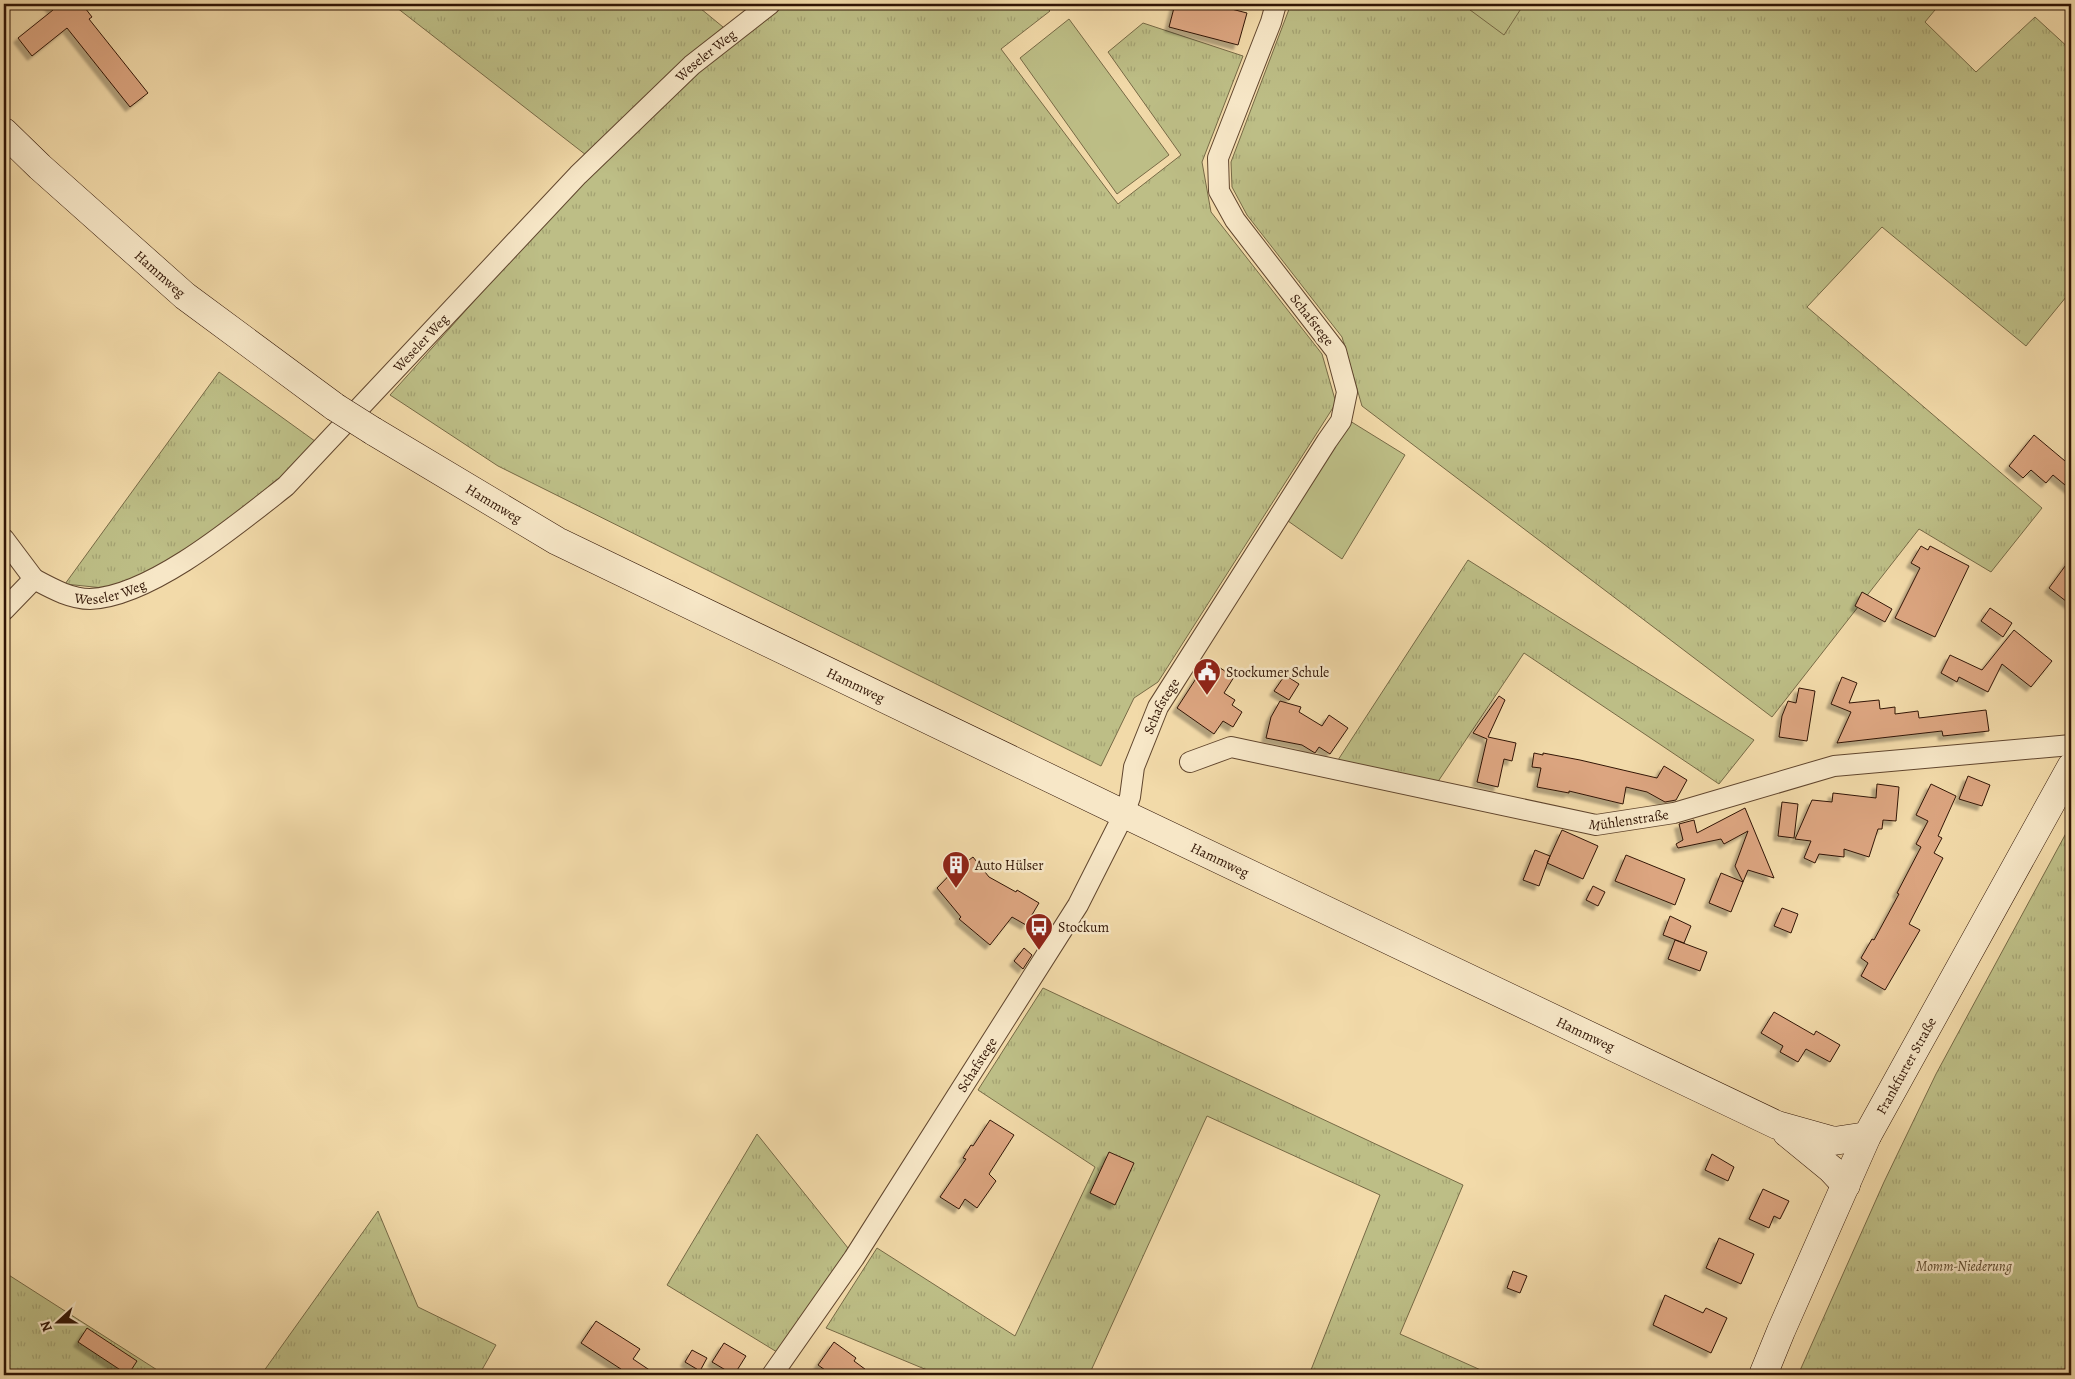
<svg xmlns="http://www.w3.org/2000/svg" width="2075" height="1379" viewBox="0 0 2075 1379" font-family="Alegreya,serif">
<defs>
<pattern id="grass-tufts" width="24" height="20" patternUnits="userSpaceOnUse" patternTransform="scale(1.25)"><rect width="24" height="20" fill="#bdbe86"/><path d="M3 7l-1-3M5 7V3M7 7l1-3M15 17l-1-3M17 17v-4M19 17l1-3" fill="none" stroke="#a3a272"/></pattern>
<filter id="shadow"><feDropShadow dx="-4.5" dy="4.5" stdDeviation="1" flood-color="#0004"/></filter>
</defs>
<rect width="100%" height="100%" fill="#f2daa9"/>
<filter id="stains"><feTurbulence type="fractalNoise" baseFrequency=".004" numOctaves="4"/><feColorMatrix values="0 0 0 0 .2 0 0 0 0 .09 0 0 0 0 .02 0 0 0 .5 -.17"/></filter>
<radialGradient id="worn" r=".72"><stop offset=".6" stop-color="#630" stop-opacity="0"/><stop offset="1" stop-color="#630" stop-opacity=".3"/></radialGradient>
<!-- grass -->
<path fill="url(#grass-tufts)" stroke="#776a46" d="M392,4H695L723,27L586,155Z
M787,4H1043L1050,11L1001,49L1118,204L1181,155L1108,52L1143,23L1243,56L1202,162L1211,212L1322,354L1336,403L1158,682L1134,698L1101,766L498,466L390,395L578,185L696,72Z
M1291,4H1940L1925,22L1976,72L2035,17L2071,50V291L2026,346L1882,227L1807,307L2042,508L1991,572L1919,529L1772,717L1362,406L1342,337L1247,215L1232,187L1231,162Z
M219,372L319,444L283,480L187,553L113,589L65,584Z
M1468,560L1754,740L1719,784L1524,653L1437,783L1338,760Z
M2071,824V1375H1798L1884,1182L1936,1074Z
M1043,988L1463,1185L1400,1334L1492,1375H1309L1380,1195L1207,1116L1089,1375H939L826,1328L877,1248L1015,1336L1095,1167L978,1090Z
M757,1134L848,1248L804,1318L777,1352L667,1285Z
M378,1211L418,1307L496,1345L479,1375H261Z
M4,1272L165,1375H4Z"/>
<!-- pitch -->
<path fill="#bdbe86" stroke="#776a46" d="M1462,4H1524L1504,35Z
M1069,19L1169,155L1117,194L1020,58Z
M1350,421L1405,455L1342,559L1288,521Z"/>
<!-- building -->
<path fill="#dca580" stroke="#311505" filter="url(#shadow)" d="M48,4H82L92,17L89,19L148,93L130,107L67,28L32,56L18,38L53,10Z
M1175,4H1212L1247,13L1238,45L1169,27Z
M2034,435L2071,466V490L2053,475L2046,483L2031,470L2023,478L2009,466Z
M1921,546L1928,550L1930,546L1969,566L1935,637L1895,618L1920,568L1911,563Z
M2071,558V605L2049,588Z
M1862,592L1892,609L1885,622L1855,606Z
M1990,608L2012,623L2003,637L1981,621Z
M2014,630L2052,661L2031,687L2002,664L1988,692L1959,677L1957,682L1941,673L1950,655L1982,670Z
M1208,660L1234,677L1224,693L1235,700L1232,705L1242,712L1233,727L1223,721L1214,734L1177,708Z
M1285,675L1299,684L1289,700L1274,691Z
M1842,677L1857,683L1849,703L1879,700L1880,709L1895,707V714L1918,711L1919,718L1986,710L1989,731L1943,736L1942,731L1837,743L1851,712L1831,704Z
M1799,688L1815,691L1807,741L1779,737L1782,716L1788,701L1796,703Z
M1499,696L1505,700L1488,737L1516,743L1512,761L1504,759L1498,787L1477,782L1487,739L1473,733Z
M1280,701L1301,707L1299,712L1322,726L1329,715L1348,728L1330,754L1319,747L1315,753L1302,745L1266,738L1271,717Z
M1534,753L1543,755V753L1580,760L1657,778L1664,766L1687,780L1676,800L1665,802L1647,792L1626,787L1623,804L1569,791V793L1537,787L1541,768L1532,767Z
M1968,776L1990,785L1982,806L1959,799Z
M1877,784L1899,787L1896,821L1883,820L1882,829H1878L1869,857L1844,849V857L1819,854L1815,863L1804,858L1811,841L1795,839L1812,800L1832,802L1833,793L1876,798Z
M1931,784L1956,796L1938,836L1942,838L1934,853L1943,858L1909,924L1920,930L1885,990L1861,976L1868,963L1861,958L1872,939L1874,940L1899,894L1897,893L1921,847L1916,844L1928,821L1916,815Z
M1782,802L1798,804L1794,838L1778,836Z
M1745,808L1774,878L1748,870L1743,882L1735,866L1748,831L1724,844L1721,839L1678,848L1676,844L1683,840L1679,824L1694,820L1697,833Z
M1562,830L1598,846L1583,879L1547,863Z
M1535,850L1550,856L1539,886L1523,880Z
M1626,855L1685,879L1675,905L1615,881Z
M973,857L989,877L1016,892L1017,890L1039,903L1026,925L1012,917L990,945L959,919L961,917L937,888L963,861L965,863Z
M1721,873L1743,882L1731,912L1709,903Z
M1593,886L1605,892L1598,906L1586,900Z
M1782,908L1798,914L1791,933L1774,926Z
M1670,916L1691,926L1684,943L1663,935Z
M1675,940L1707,952L1700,971L1668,959Z
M1024,948L1032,955L1023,969L1014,961Z
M1774,1012L1814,1035L1816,1031L1840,1045L1830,1062L1806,1049L1798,1062L1780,1052L1783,1046L1761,1033Z
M990,1120L1014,1135L989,1174L996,1181L977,1208L965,1199L959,1209L940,1197L966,1159L963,1158L971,1145L973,1146Z
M1109,1152L1134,1163L1115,1205L1090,1193Z
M1712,1154L1734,1167L1728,1181L1705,1170Z
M1763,1189L1789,1201L1780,1219L1774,1216L1769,1228L1749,1219Z
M1719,1238L1754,1254L1741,1284L1706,1268Z
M1513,1271L1527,1276L1520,1293L1507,1288Z
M1665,1295L1703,1313L1706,1308L1727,1318L1711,1353L1653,1325Z
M596,1321L640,1349L633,1359L657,1375H630L581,1343Z
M87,1328L137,1361L128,1375L78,1342Z
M834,1342L856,1358L854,1361L873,1375H832L818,1365Z
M724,1343L746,1356L734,1375L712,1362Z
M692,1350L707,1358L700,1371L685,1362Z"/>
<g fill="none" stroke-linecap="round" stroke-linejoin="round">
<defs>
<g id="minor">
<path d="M4,539L34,579L4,610"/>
<path id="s1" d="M34,579C51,588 70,599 90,599C151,597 239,523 286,486L578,175L692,65L770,4"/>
<path id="s2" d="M1190,762L1231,747L1596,825L1674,813L1834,766L2071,745"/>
<path id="s3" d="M772,1375L854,1258L1078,905L1124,814L1130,797L1134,767L1158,707L1327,441L1341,421L1347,392L1336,351L1235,220L1219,191L1218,158L1271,22L1276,4"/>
</g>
<g id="secondary">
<path id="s4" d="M4,132L40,167L185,296L335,407"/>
<path id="s5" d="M373,431L557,541L1124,814L1777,1125L1834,1141L1867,1136"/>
<path d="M1787,1133L1831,1169L1846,1185"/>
<path id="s6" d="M1763,1375L1781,1331L1867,1136L2071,767"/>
</g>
</defs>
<!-- minor casing -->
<use href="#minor" stroke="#61462e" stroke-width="22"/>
<!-- secondary casing -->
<use href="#secondary" stroke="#311505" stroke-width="29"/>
<!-- minor -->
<use href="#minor" stroke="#f7e7c7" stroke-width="20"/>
<!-- secondary -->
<use href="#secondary" stroke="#f7e7c7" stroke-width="28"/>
<defs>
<path id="secondary-bridge" d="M335,407L373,431"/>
</defs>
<!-- secondary-bridge casing -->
<use href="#secondary-bridge" stroke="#311505" stroke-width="29" stroke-linecap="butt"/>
<!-- secondary-bridge -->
<use href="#secondary-bridge" stroke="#f7e7c7" stroke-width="28"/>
</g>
<!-- icons -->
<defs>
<symbol id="civic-pin" viewBox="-11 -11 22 30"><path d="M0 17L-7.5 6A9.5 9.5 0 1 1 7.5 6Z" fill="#8f2418" stroke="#f7e7c7"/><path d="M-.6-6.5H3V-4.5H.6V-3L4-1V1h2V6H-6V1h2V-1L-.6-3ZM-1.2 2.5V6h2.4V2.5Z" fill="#fff"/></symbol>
<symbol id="building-pin" viewBox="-11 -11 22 30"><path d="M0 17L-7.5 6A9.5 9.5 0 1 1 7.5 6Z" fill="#8f2418" stroke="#f7e7c7"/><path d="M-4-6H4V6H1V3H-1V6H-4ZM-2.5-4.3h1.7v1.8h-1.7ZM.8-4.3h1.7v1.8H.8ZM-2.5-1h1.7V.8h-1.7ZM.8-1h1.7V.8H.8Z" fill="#fff"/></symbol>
<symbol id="bus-pin" viewBox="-11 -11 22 30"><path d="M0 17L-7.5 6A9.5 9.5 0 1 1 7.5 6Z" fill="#8f2418" stroke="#f7e7c7"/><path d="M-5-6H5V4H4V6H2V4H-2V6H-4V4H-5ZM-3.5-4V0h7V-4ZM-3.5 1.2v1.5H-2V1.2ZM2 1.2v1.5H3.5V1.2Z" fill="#fff"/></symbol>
</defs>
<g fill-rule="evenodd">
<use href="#civic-pin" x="1191" y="656" width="32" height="43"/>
<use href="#building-pin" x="940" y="849" width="32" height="43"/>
<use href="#bus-pin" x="1023" y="911" width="32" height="43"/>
</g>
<g text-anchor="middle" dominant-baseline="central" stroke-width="5" stroke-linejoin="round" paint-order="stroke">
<!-- street labels -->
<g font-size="14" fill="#311505" stroke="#f7e7c7">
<text stroke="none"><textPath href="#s1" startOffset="891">Weseler Weg</textPath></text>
<text stroke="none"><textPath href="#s4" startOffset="211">Hammweg</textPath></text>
<text transform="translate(1312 320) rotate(52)">Schafstege</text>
<text stroke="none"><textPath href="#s1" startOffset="486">Weseler Weg</textPath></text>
<text stroke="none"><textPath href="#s5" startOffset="141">Hammweg</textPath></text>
<text stroke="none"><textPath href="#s1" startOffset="81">Weseler Weg</textPath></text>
<text stroke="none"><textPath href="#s5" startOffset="546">Hammweg</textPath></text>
<text stroke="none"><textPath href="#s3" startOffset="778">Schafstege</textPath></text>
<text stroke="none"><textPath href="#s2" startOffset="450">Mühlenstraße</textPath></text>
<text stroke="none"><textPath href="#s5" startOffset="950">Hammweg</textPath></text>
<text stroke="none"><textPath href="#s5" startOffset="1355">Hammweg</textPath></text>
<text stroke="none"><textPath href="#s3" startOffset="372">Schafstege</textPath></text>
<text stroke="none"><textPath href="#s6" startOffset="341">Frankfurter Straße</textPath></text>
</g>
<!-- poi labels -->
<g font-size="14" fill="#311505" stroke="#f7e7c7" text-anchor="start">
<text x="1226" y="672">Stockumer Schule</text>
<text x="975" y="865">Auto Hülser</text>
<text x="1058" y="927">Stockum</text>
</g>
<!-- park labels -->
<g font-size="14" font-style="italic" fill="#5b482c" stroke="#f7e7c7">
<text x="1964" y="1266">Momm-Niederung</text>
</g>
</g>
<!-- margin -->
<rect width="2075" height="1379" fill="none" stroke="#f2daa9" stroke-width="20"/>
<rect x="5" y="5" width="2065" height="1369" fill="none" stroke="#311505" stroke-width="2.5"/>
<rect x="10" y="10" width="2055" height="1359" fill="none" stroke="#311505"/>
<!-- north arrow -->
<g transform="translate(58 1322) rotate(249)" stroke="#f7e7c7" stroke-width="4" paint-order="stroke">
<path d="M0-4L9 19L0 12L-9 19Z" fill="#311505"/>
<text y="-8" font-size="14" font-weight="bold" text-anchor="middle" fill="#311505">N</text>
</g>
<rect width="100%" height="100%" filter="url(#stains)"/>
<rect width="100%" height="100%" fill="url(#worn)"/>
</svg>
